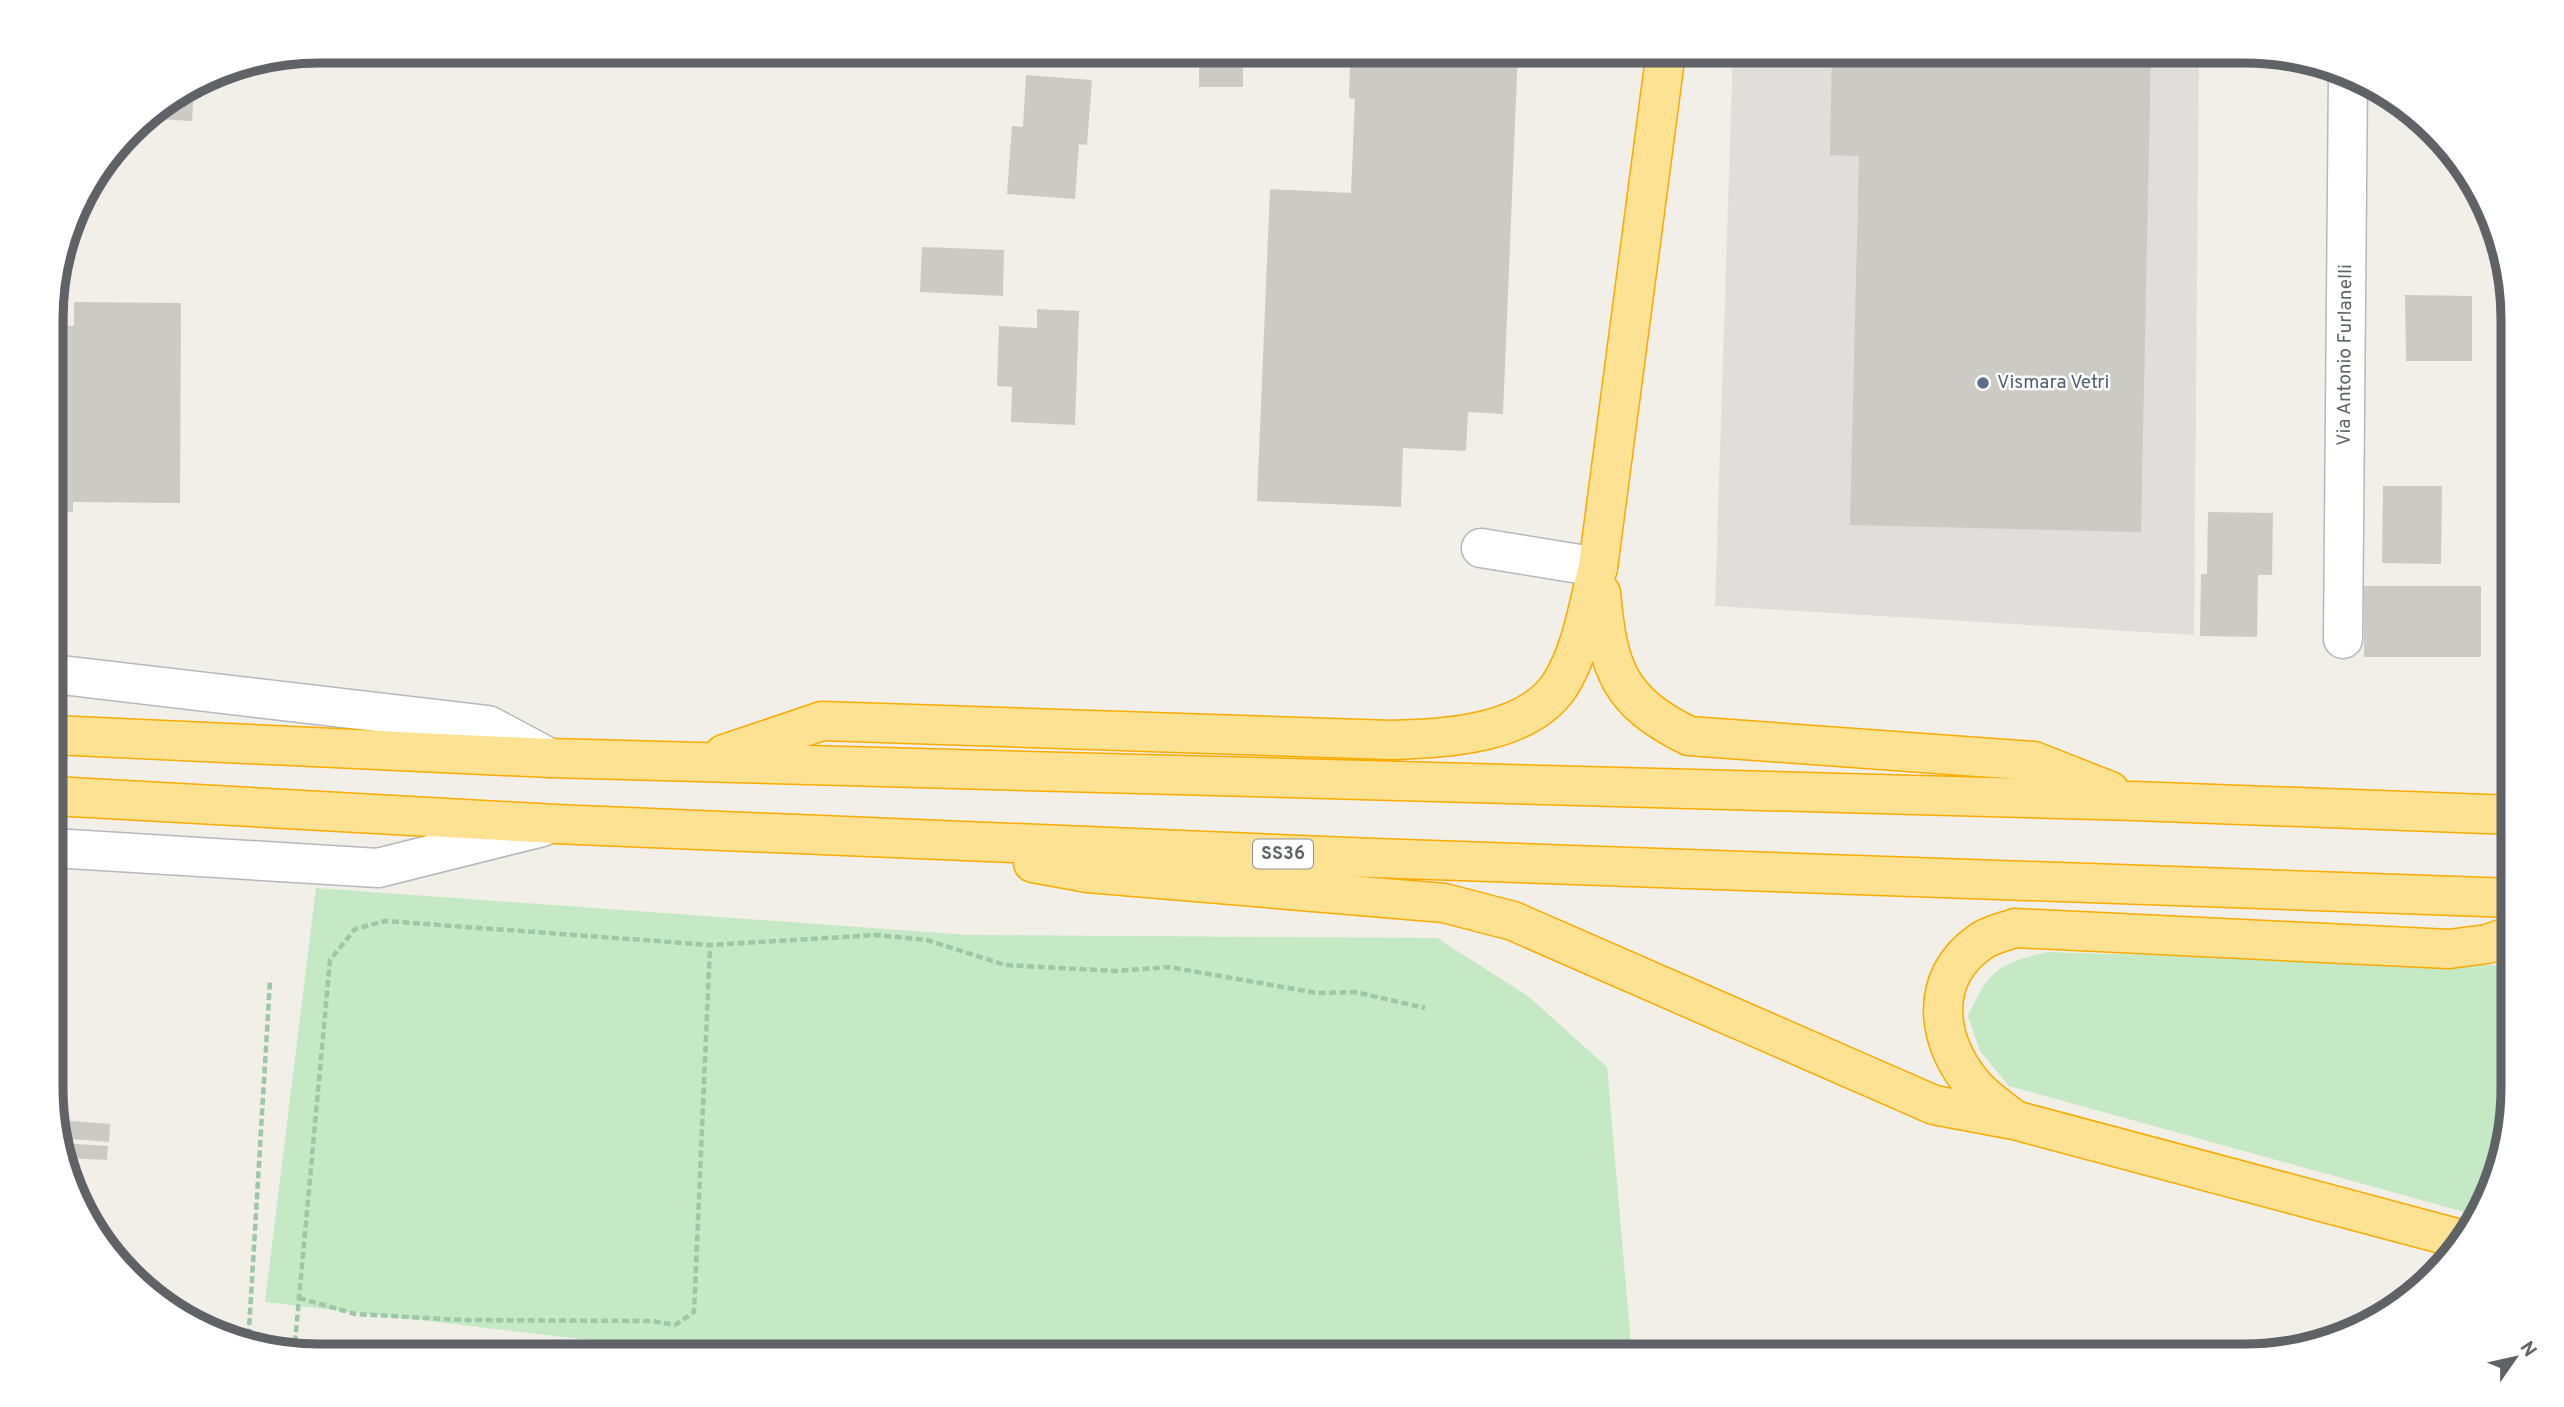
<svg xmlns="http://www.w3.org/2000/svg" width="2564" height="1407" viewBox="0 0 2564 1407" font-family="Overpass,sans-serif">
<rect width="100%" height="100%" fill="#f1efe8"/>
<!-- industrial -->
<path fill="#e0deda" d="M1733,51H2199L2194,635L1715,606Z"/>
<!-- green -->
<path fill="#c5e8c5" d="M316,888L969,935L1437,938L1529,997L1607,1067L1632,1356H724L265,1302Z
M2046,952L2513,966V1105L2479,1216L2009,1086L1980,1051L1968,1016C1990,969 1997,965 2046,952Z"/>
<!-- building -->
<path fill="#cccac5" d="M1199,51H1243V87H1199Z
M1344,51H1518L1503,414L1468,412L1466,451L1403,448L1401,507L1257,501L1270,189L1351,193L1355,99L1349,98L1350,64H1344Z
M1832,51H2151L2141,532L1850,525L1859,156L1830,155Z
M1026,75L1092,80L1087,145L1079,144L1075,199L1007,194L1012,126L1023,127Z
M194,85L192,121L141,118H142Z
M65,246H69L68,326H74V302L181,303L180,503L73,502V512H53V285Z
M922,247L1004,250L1003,296L920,292Z
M2405,295L2472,296V361H2406Z
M1037,309L1079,311L1075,425L1011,422L1012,387L997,386L999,326L1037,328Z
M2383,486H2442L2441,564L2382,563Z
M2208,512L2273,513L2272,575H2258L2257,637L2200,636L2201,574H2207Z
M2364,586H2481V657H2364Z
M60,1120L110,1124L109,1142L59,1138Z
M61,1143L108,1146L107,1160L66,1158Z"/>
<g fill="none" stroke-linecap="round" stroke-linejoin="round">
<defs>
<g id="minor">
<path d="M1481,548L1598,567"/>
<path id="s1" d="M2343,639L2348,74"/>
<path d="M53,674L488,725L550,758"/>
<path d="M53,848L378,868L542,827"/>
</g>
<path id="highway" d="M1601,593C1608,669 1618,701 1689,736L2034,761L2110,791
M53,735L550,758L2135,801L2513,815
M724,754L822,721L1392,740C1446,738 1527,735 1560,685C1582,650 1588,606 1598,567L1666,51
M53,796L555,824L1374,858L2513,898
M1033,863L1088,873L1444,903L1513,921L1934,1105L2014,1120L2464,1240
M2013,1119C2001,1109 1986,1099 1976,1088C1936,1044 1927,979 1980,942C1989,935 2004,932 2015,928L2449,949L2487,944L2513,935"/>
</defs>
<!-- minor casing -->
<use href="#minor" stroke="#b5b8bc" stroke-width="41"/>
<!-- highway casing -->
<use href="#highway" stroke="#f9ab00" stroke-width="41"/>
<!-- path -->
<path stroke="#9cc7a9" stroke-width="4.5" stroke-dasharray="7 3.5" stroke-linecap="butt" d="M299,1298L355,1314L464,1320L652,1321L675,1325L694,1312L710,946
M248,1346L270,981
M294,1353L330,960L355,929L385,921L710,945L876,935L927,940L1005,965L1116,971L1169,967L1317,993L1355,992L1425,1008"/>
<!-- minor -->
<use href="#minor" stroke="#fff" stroke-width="38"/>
<!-- highway -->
<use href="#highway" stroke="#fde293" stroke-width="38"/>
</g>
<!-- markers -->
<circle fill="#5c6f8a" stroke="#fff" stroke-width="2.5" cx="1983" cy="383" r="7"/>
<g text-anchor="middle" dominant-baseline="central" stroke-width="5" stroke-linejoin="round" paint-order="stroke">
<!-- shield labels -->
<rect fill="#fff" stroke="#8f9295" stroke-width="2" x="1253" y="839.5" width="60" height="29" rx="5"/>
<g font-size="18" font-weight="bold" fill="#5f6368">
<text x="1283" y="854">SS36</text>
</g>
<!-- street labels -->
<g font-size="19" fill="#5f6368" stroke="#fff">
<text stroke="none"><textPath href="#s1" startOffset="284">Via Antonio Furlanelli</textPath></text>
</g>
<!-- service labels -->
<g font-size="19" fill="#4e5e75" stroke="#fff" text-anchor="start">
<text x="1997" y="383">Vismara Vetri</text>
</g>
</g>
<!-- crop -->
<path d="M0 0H2564V1407H0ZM319 63H2245A256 256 0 0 1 2501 319V1088A256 256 0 0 1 2245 1344H319A256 256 0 0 1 63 1088V319A256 256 0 0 1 319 63Z" fill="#fff" fill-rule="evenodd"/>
<path fill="none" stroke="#5f6368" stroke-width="9" d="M319 63H2245A256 256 0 0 1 2501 319V1088A256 256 0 0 1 2245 1344H319A256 256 0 0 1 63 1088V319A256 256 0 0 1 319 63Z"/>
<!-- north arrow -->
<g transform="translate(2515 1358) rotate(56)" stroke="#ffffff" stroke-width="5" paint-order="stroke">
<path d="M0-5L12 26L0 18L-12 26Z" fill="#5f6368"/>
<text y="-10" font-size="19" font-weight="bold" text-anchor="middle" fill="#5f6368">N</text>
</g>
</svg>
